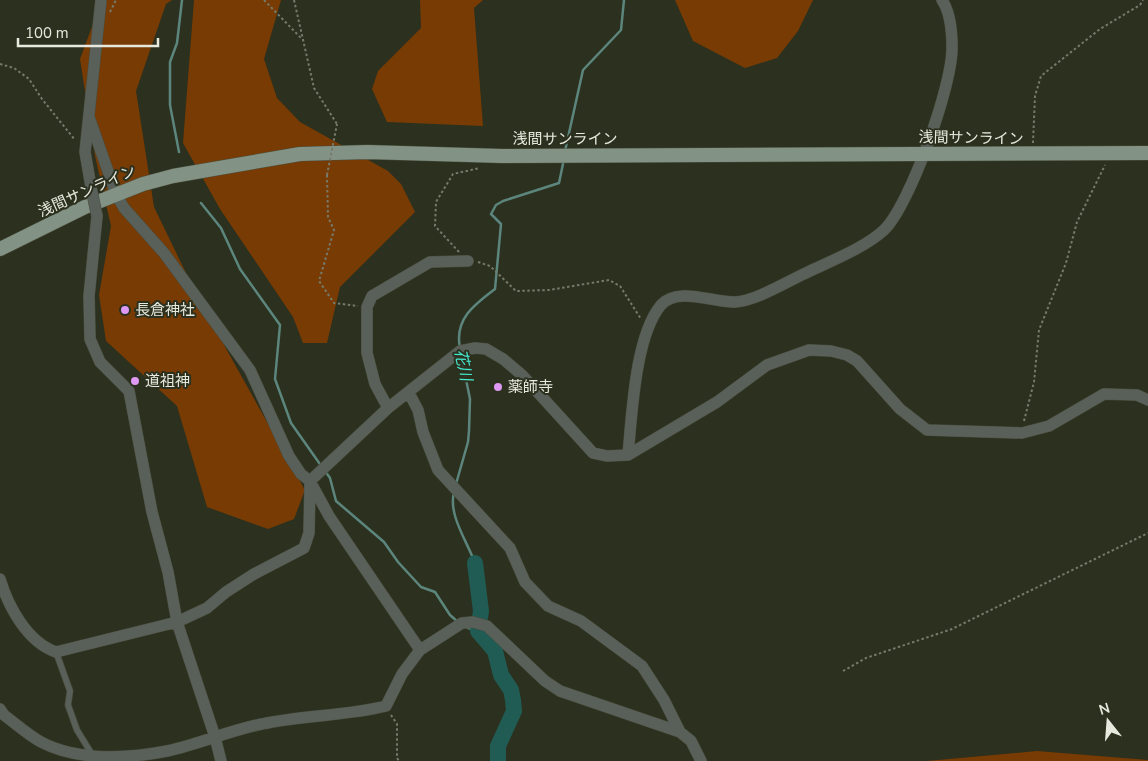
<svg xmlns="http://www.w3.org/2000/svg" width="1148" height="761" viewBox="0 0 1148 761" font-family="'Nunito Sans','Noto Sans JP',sans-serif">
<rect width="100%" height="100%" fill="#2c301e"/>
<!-- green -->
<path fill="#783b03" d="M102,0H172L166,4L136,91L154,207L200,302L305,490L294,519L268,529L207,507L177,406L106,341L99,295L111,226L95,156L80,59Z
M194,0H281L264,59L277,98L300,122L388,171L401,184L415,212L340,287L327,343H303L293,317L220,209L183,143Z
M420,0H483L474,8L483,126L387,122L372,89L378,71L421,28Z
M675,0H813L798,31L777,58L745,68L693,41Z
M1037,751L1148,760V761H927Z"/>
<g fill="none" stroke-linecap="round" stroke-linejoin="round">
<!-- stream -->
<path stroke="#5c867d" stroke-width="2.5" d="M565,151L583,70L621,30L624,0
M179,152L170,105V62L177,43L182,0
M201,203L221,228L240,269L280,325L275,379L291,423L322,467
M460,348C454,319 475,304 495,289L501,224L491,214L496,205L503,201L559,183L564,159
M325,471L330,478L336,501L384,542L398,562L421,587L435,592L450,615L458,622
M456,484L468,442L469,431L470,399L461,355
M454,492C448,515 467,541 475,563
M465,627L478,631"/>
<!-- river -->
<path stroke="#205c53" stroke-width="16" d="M475,563L481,611L478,631L495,651L501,675L511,690L513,700L514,711L498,746V761"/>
<defs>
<path id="service" d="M56,652L70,691L68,705L77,730L93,756"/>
<path id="minor" d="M89,117L116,194L124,208L164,253L250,370L289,456L301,474L310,481L329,516L420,650
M91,187L85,152L101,0
M97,216L89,296L90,339L100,362L129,391L152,512L168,572L177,622L215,737L221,761
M409,393L418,410L423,432L438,470L510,548L525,582L548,606L581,621L642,666L664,700L680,732
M388,408L375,384L367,353V307L372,296L430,262L468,261
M628,455C632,414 635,336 661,305C678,286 714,303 735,302C756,301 788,281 808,272C831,261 866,247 884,230C910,205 953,84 952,47C952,33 950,12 942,0
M310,481L388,408L460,351L475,348L486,349L503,359L522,375L593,453L607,456L628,455L717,402L767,365L809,350L831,351L847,355L857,361L900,409L927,430L1022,433L1049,426L1104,394L1137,395L1148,400
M0,579C8,606 27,642 56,652L177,622L207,608L226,592L254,574L304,548L309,533L310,484
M0,709L4,715C16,724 28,735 41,742C77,761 128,759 167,751C200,744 230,730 262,724C303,715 346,716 386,706L402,674L420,650L462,623L473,622L487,626L545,681L560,691L680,732L691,741L701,761"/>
<path id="primary" d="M0,249L85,207L143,184L173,176L300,154L367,152L502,156L1148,153"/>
</defs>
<!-- service casing -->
<use href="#service" stroke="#4a4e3d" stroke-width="7"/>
<!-- minor casing -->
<use href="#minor" stroke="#4a4e3d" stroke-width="12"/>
<!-- primary casing -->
<use href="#primary" stroke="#4a4e3d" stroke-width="15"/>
<!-- path -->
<path stroke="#777a6b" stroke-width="2" stroke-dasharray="2.5 2.5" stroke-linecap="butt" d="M264,0L301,38
M294,0L314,88L337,124
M110,12L116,0
M0,64L14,68L29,79L42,99L75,140
M1033,143L1035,96L1041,76L1100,29L1140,5L1143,0
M327,175L328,217L334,230L319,281L334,303L358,306
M459,252L435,226L436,202L453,174L480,168
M478,262L490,266L516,291L549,290L609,280L620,286L641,319
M1024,421L1034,382L1039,330L1066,263L1077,222L1105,165
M843,671L866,658L952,629L1148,533
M391,715L397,724V758L399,761"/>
<!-- service -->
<use href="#service" stroke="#59605a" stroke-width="5.5"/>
<!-- minor -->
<use href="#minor" stroke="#59605a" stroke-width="11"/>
<!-- primary -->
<use href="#primary" stroke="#829284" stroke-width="14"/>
<defs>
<path id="minor-bridge" d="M91,187L97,216"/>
</defs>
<!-- minor-bridge casing -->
<use href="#minor-bridge" stroke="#4a4e3d" stroke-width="12" stroke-linecap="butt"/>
<!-- path-bridge -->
<path stroke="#777a6b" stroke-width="2" stroke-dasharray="2.5 2.5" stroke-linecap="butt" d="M327,175L337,124"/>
<!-- minor-bridge -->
<use href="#minor-bridge" stroke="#59605a" stroke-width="11"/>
</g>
<!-- markers -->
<g fill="#dd99f3" stroke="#2c301e" stroke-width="2">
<circle cx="125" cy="310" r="5"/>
<circle cx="135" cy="381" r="5"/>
<circle cx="498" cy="387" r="5"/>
</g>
<g text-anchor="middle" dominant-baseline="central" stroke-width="4" stroke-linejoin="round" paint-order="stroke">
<!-- street labels -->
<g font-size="15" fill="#e7e9de" stroke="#2c301e">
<text transform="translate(971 138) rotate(1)">浅間サンライン</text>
<text x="565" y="139">浅間サンライン</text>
<text transform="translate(87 191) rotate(-24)">浅間サンライン</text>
</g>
<!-- poi labels -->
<g font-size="15" fill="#e7e9de" stroke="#2c301e" text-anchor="start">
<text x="135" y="310">長倉神社</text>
<text x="145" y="381">道祖神</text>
<text x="508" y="387">薬師寺</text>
</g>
<!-- water labels -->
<g font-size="16" font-style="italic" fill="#44e8d1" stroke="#2c301e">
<text transform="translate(463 365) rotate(78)">花川</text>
</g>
</g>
<!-- north arrow -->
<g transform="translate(1108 721) rotate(343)" stroke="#2c301e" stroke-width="4" paint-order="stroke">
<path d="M0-4L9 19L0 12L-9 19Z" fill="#e7e9de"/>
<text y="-8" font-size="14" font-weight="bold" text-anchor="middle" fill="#e7e9de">N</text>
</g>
<!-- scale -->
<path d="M18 38v8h140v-8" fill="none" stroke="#e7e9de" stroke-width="2.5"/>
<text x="25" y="38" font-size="15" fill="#e7e9de" stroke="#2c301e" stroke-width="4" paint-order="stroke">100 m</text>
</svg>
